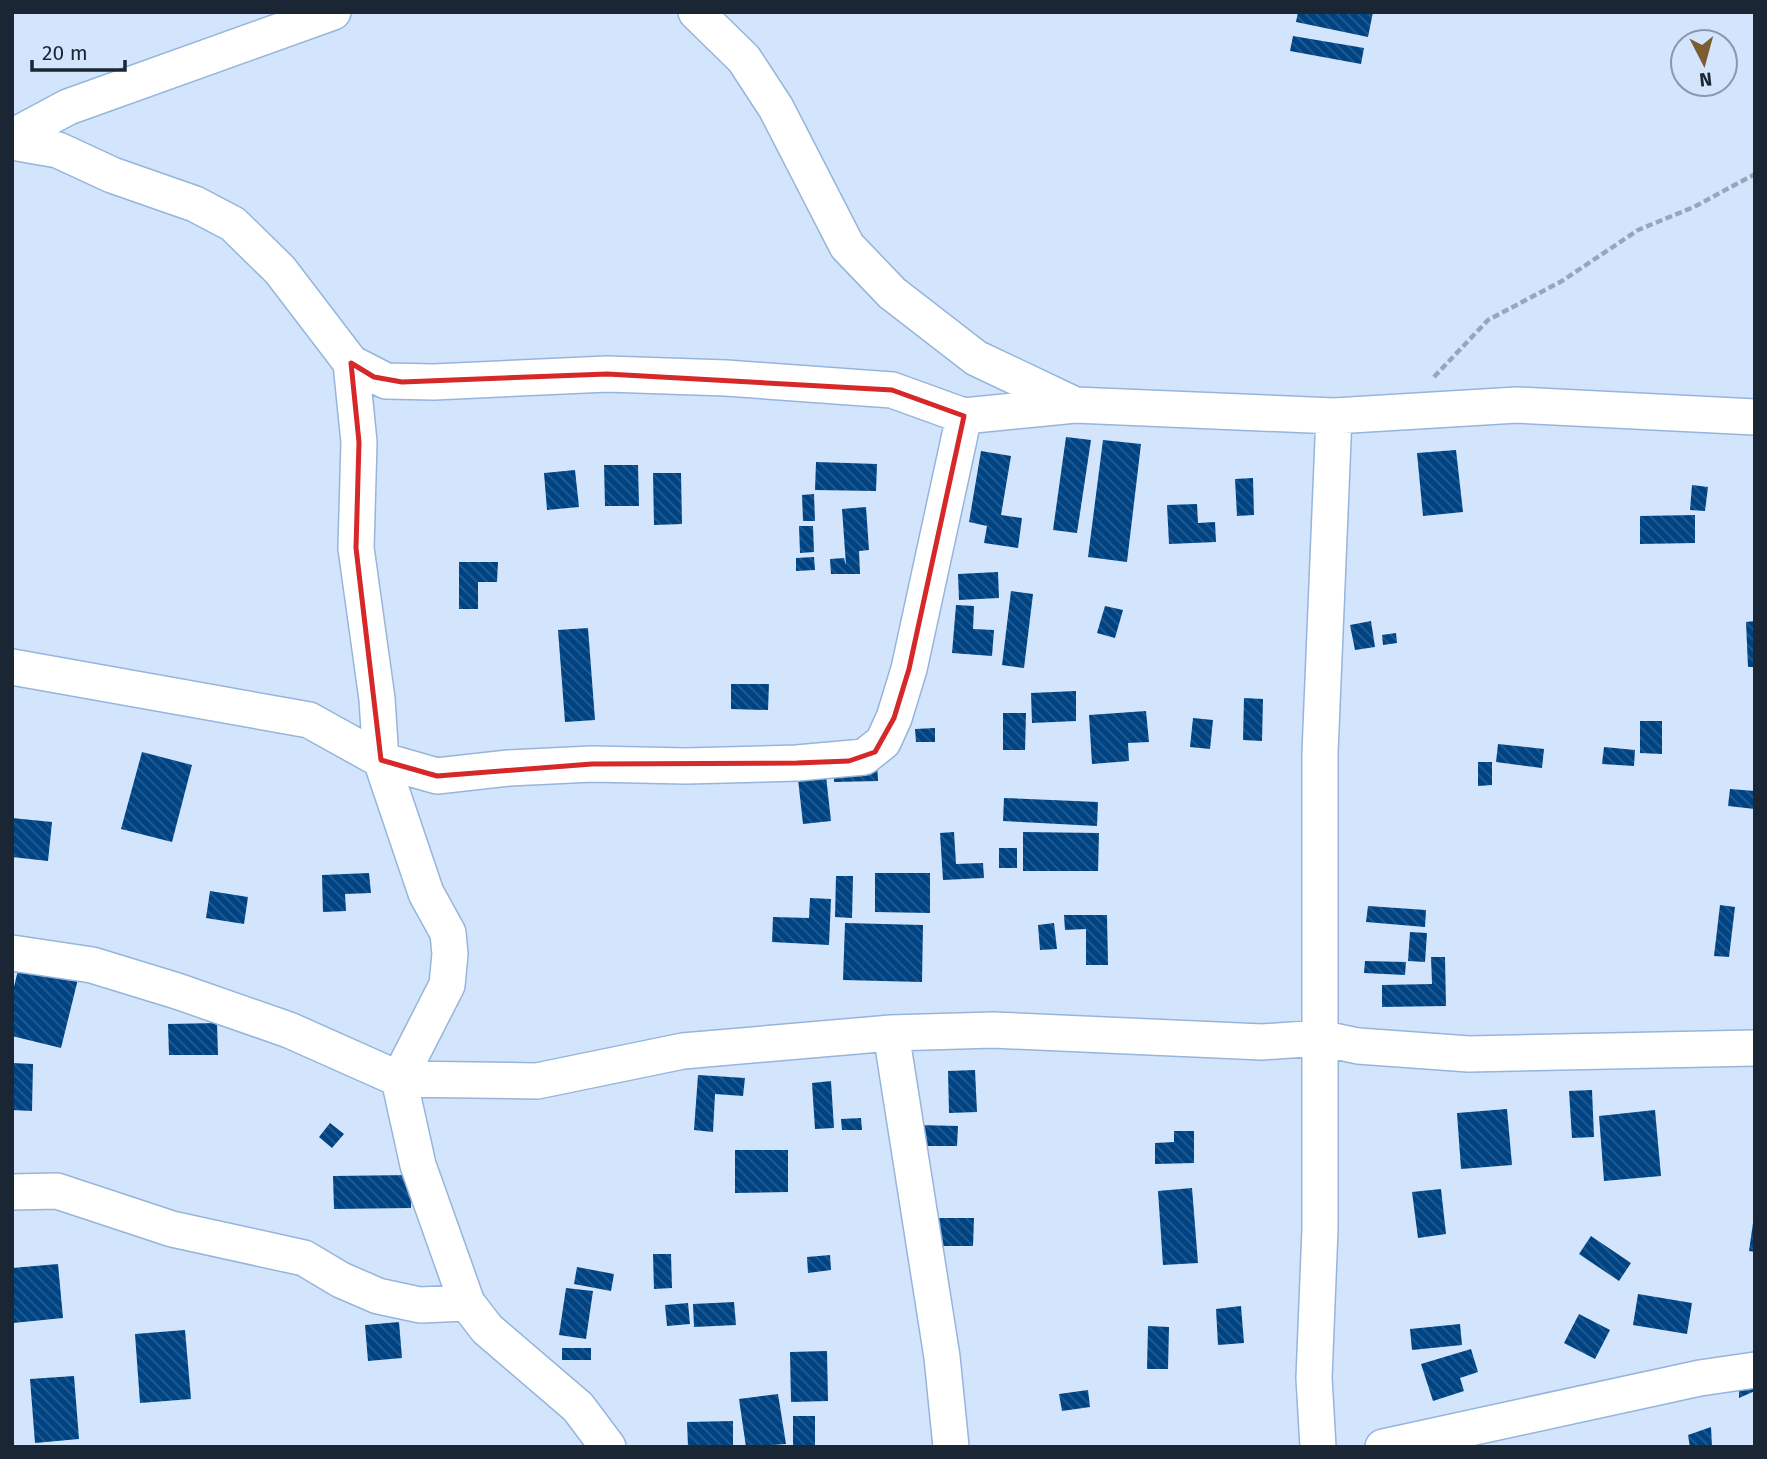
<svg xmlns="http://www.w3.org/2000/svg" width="1767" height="1459" viewBox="0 0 1767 1459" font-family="'Fira Sans',sans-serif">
<defs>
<pattern id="building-back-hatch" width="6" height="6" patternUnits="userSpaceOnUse" patternTransform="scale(1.75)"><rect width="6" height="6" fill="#004383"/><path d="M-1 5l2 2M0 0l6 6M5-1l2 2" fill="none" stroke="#255c90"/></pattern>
</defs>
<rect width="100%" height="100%" fill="#d2e5fc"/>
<!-- building -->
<path fill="url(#building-back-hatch)" d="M1298,12H1373L1368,37L1296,22Z
M1293,36L1364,48L1361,64L1290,51Z
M1066,437L1091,440L1077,533L1053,530Z
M1103,440L1141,444L1127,562L1088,557Z
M1456,450L1463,512L1423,516L1417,453Z
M981,451L1011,456L1001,515L1022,518L1018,548L984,543L987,526L969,522Z
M816,462L877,464L876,491L815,490Z
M604,465H638L639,506H605Z
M575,470L579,507L547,510L544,473Z
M653,473H681L682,524L654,525Z
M1253,478L1254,515L1237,516L1235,479Z
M1692,485L1708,487L1705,511L1690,510Z
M814,494L815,521H803L802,495Z
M1197,504L1198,523L1215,522L1216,542L1169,544L1167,505Z
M866,507L869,550L859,551L860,574H831L830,559L844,558L846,565L842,509Z
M1695,515V543L1640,544V516Z
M799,526H813L814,552L800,553Z
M814,557L815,570L796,571V558Z
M459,562H498L497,582H478V609H459Z
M998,572L999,598L959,600L958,574Z
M1011,591L1033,594L1024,668L1002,665Z
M956,605L974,606L973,629L994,630L992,656L952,653Z
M1105,606L1123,610L1115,638L1097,633Z
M1371,621L1375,647L1355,650L1350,625Z
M1755,621V667H1748L1746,622Z
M588,628L595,720L565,722L558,630Z
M1396,633L1397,643L1383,645L1382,635Z
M731,684H769L768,710L731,709Z
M1076,691V721L1032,723L1031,693Z
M1244,698L1263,699L1262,741L1243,740Z
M1146,711L1149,742L1128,743L1129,761L1092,764L1089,715Z
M1003,713H1026L1025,750H1003Z
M1193,718L1213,720L1210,749L1190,747Z
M1640,721H1662V754L1640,753Z
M935,728V742H916L915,729Z
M1498,744L1544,749L1542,768L1496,762Z
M1604,747L1635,750L1634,766L1602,764Z
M142,752L192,765L172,842L121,829Z
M834,761H877L878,781L834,782Z
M1478,762H1492V785L1478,786Z
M826,776L831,821L803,824L798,779Z
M1730,789L1755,791V809L1728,806Z
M1004,798L1098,802L1097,826L1003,821Z
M12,818L52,822L48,861L12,857Z
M954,832L956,864L983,863L984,878L943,880L940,833Z
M1023,832L1099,833L1098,871H1023Z
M999,848H1017V868H999Z
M369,873L371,893L345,894L346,911L323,912L322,875Z
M875,873H930V913L875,912Z
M836,876H853L852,918L835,917Z
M210,891L248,897L244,924L206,918Z
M810,898L831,899L829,945L772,942L773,917L809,918Z
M1720,905L1735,907L1729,957L1714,956Z
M1368,906L1426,910L1425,927L1366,922Z
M1064,915H1107L1108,965H1086V929L1065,930Z
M845,923L923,925L922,982L843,980Z
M1054,923L1057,949L1040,950L1038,925Z
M1410,932L1427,933L1425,962L1408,961Z
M1431,957H1445L1446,1006L1382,1007V985L1432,984Z
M1365,961L1406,962L1405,975L1364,973Z
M19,966L78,979L61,1048L12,1036V995Z
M217,1023L218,1055H169L168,1024Z
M12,1063L33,1064L32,1111L12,1110Z
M975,1070L977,1112L949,1113L948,1071Z
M698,1075L745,1078L743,1096L715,1094L713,1132L694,1130Z
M831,1081L834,1128L815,1129L812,1083Z
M1592,1090L1594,1137L1572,1138L1569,1091Z
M1507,1109L1512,1165L1461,1169L1457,1113Z
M1655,1110L1661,1176L1604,1181L1599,1116Z
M861,1118L862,1130H842L841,1119Z
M330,1123L344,1134L332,1148L319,1137Z
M917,1125L958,1126L957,1146H917Z
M1174,1131H1194V1163L1155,1164V1143L1174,1142Z
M735,1150H788V1192L735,1193Z
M411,1175V1208L334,1209L333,1176Z
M1192,1188L1198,1263L1163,1265L1158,1191Z
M1441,1189L1446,1234L1418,1238L1412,1192Z
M934,1218H974L973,1246H934Z
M1753,1223H1755V1252L1749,1251Z
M1591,1236L1631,1263L1619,1281L1579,1254Z
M653,1254H671L672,1288L654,1289Z
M830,1255L831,1270L808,1273L807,1257Z
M58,1264L63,1318L13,1323L12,1268Z
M577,1267L614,1274L611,1291L574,1284Z
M566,1288L593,1291L586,1339L559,1335Z
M1638,1294L1692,1303L1687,1334L1633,1325Z
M734,1302L736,1325L694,1327L693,1304Z
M688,1303L690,1324L667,1326L665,1305Z
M1241,1306L1244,1343L1218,1345L1216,1309Z
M1579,1314L1610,1330L1595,1359L1564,1343Z
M399,1322L402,1358L368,1361L365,1325Z
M1460,1324L1462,1345L1412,1350L1410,1329Z
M1148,1326L1169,1327L1168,1369H1147Z
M185,1330L191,1399L140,1403L135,1334Z
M562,1348H591V1360H562Z
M1471,1349L1478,1372L1460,1378L1464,1391L1433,1401L1421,1364Z
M827,1351L828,1401L791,1402L790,1352Z
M74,1376L79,1439L35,1443L30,1379Z
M1755,1378V1391L1739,1398V1379Z
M1088,1390L1090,1407L1062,1411L1059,1394Z
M778,1394L786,1444L746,1447L739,1399Z
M793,1416H815V1447H793Z
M733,1421V1447H688L687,1422Z
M1711,1427L1712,1447H1690L1688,1435Z"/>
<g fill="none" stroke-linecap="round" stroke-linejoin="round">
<defs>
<path id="minor" d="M696,12L744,59L776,108L847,246L892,293L976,358L1073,404
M12,137L68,107L333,12
M12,142L58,150L112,175L195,204L233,224L280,270L351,363L386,381L434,382L607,374L726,378L892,390L964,416L1075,405L1334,416L1517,405L1755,417
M351,363L359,442L356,548L377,699L381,760L426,893L448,933L450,954L447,985L399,1079L418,1165L467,1303L487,1329L578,1407L608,1447
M12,667L309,720L381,760L437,776L509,768L592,764L686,766L797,763L864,757L883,742L894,718L909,669L964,416
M12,953L92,965L177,991L289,1030L399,1079L537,1081L683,1051L891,1033L993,1030L1262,1042L1320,1038L1358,1046L1469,1054L1755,1048
M891,1033L942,1357L951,1447
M12,1192L57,1191L172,1229L304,1258L341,1280L378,1296L420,1305L467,1303
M1318,1447L1314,1378L1320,1229V753L1334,416
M1383,1447L1700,1378L1755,1370"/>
</defs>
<!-- minor casing -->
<use href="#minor" stroke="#96b5da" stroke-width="38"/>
<!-- path -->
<path stroke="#96a7bb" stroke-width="4.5" stroke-dasharray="7 3.5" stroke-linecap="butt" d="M1434,377L1488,320L1562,281L1638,230L1694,207L1755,174"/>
<!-- minor -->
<use href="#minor" stroke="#fff" stroke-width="35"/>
</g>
<!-- marked area -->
<path fill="none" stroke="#d62828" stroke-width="5" stroke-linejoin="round" d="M351,363L374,377L402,382L607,374L892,390L964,416L909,669L894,718L875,752L849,761L797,763L592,764L437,776L381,760L356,548L359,442Z"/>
<!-- border -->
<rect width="1767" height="1459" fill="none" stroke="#1a2634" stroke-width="28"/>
<!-- north arrow -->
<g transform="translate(1704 63) rotate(174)"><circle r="33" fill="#d2e5fc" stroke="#8899ac" stroke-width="2"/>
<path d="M0-5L12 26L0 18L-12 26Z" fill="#7c5d32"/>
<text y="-10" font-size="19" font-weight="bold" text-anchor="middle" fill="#1a2634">N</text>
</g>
<!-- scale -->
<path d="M32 60v10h93v-10" fill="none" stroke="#1a2634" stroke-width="3.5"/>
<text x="42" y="60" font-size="21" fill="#1a2634" stroke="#d2e5fc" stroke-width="5" paint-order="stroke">20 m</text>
</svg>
